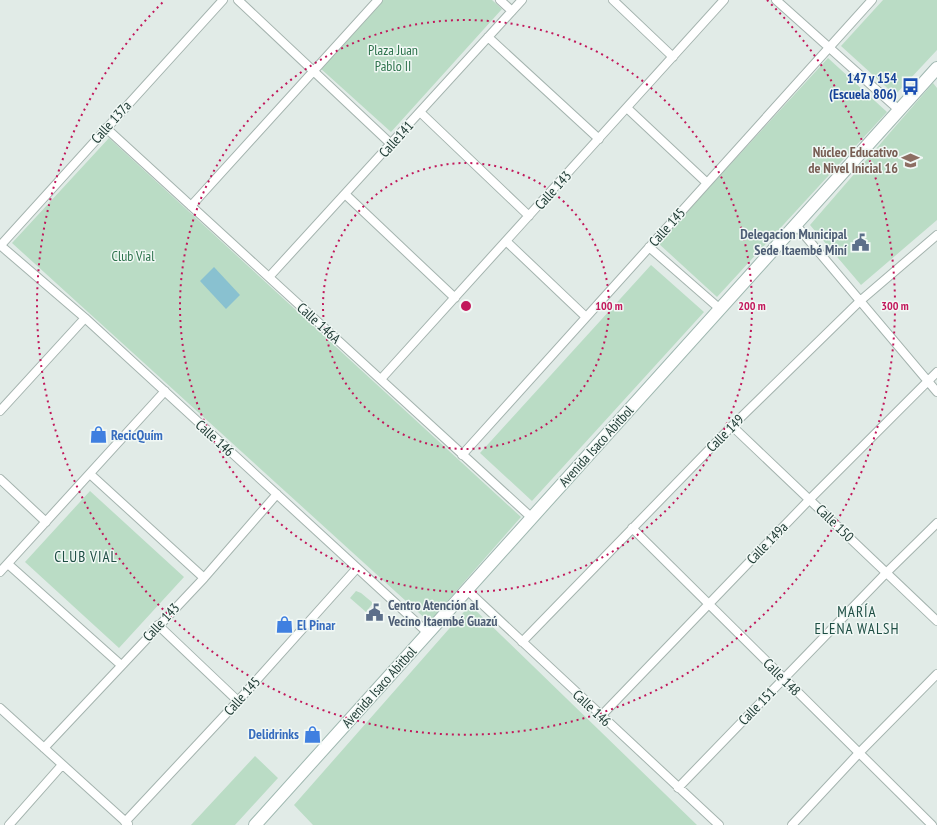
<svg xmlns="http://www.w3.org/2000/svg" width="937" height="825" viewBox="0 0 937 825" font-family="'PT Sans Narrow',sans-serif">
<rect width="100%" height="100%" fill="#e1ebe7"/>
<!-- green -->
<path fill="#badcc5" d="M381,0H492L502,9L391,132L320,68Z
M883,0H937V50L895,95L841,46Z
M828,58L887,112L717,297L658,243Z
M933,83L937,88V220L861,285L810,225Z
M109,138L521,517L429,622L12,243Z
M651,265L704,312L532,501L480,453Z
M90,491L184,577L119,648L25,562Z
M356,591L361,593L373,603L366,612L350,598Z
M470,605L697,825H313L294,805Z
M255,756L278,778L235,825H191Z"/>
<!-- water -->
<path fill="#89c1d0" d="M214,267L240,295L226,309L200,281Z"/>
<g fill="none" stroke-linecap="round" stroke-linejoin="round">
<defs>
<path id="minor" d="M238,0L391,144
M500,0L512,11
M613,0L673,57
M776,0L899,110
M488,37L599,139
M627,108L707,183
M420,112L529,216
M106,128L532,518
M345,194L455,298
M191,206L378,0
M796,225L937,392
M506,241L586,317
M0,245L85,318L428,633
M0,246L223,0
M649,247L720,309
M269,277L522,0
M381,379L724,0
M0,411L85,318
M732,426L937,621
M462,455L872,0
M90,474L204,578
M0,479L46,522
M632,528L932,825
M8,564L121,665
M0,572L165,391
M467,590L719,825
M158,625L238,701
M522,642L732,426L860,301L937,235
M0,708L128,824
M601,716L809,500L937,372
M44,748L204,578L277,494
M678,788L886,573L937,523
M125,822L238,701L357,568
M9,825L62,765
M792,825L859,753L937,674"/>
<path id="secondary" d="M255,825L937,68"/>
</defs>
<!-- minor casing -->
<use href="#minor" stroke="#a4b3ae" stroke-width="10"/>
<!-- secondary casing -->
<use href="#secondary" stroke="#9fb7b0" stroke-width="14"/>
<!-- minor -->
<use href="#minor" stroke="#fff" stroke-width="8"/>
<!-- secondary -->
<use href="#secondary" stroke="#fff" stroke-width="12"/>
</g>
<!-- distance rings -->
<g fill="none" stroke="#c2185b" stroke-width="2" stroke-dasharray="2 4">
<circle cx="466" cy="306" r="143"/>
<circle cx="466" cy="306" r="286"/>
<path d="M767 0A429 429 0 1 1 165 0"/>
</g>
<!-- icons -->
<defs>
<symbol id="bus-bare" viewBox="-9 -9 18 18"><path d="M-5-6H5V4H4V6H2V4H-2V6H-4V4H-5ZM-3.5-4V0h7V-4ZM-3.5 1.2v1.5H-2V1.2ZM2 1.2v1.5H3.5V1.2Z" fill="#1a4fb4" stroke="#f1f8f5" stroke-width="2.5" paint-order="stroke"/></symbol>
<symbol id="school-bare" viewBox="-9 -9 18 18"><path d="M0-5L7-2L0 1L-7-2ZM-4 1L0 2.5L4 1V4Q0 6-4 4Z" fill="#8d6e63" stroke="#f1f8f5" stroke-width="2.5" paint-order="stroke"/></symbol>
<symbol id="civic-bare" viewBox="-9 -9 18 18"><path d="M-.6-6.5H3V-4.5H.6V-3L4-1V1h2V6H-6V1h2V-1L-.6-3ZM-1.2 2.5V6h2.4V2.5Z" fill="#5c6f8a" stroke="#f1f8f5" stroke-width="2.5" paint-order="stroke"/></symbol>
<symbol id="shop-bare" viewBox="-9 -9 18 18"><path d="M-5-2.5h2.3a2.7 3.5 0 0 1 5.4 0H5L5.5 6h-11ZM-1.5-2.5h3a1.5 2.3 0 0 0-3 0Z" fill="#3f7fe0" stroke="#f1f8f5" stroke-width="2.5" paint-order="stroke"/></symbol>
</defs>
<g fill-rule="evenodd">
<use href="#bus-bare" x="898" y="74" width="25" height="25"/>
<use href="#school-bare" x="898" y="148" width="25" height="25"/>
<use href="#civic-bare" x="848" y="230" width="25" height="25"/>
<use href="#shop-bare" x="86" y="422" width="25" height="25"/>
<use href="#civic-bare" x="362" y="600" width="25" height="25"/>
<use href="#shop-bare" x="272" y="612" width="25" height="25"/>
<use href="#shop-bare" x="300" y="722" width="25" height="25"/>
</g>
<g text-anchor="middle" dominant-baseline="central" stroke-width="3" stroke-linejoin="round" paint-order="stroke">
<!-- park labels -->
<g font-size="14" fill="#2c724b" stroke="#f1f8f5">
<text x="393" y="50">Plaza Juan<tspan x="393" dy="16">Pablo II</tspan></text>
<text x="133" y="256">Club Vial</text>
</g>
<!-- transit labels -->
<g font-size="14" font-weight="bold" fill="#164399" stroke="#f1f8f5" text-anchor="end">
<text x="897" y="78">147 y 154<tspan x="897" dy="16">(Escuela 806)</tspan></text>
</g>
<!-- street labels -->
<g font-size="14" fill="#213c36" stroke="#f1f8f5">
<text transform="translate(111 122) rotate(-48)">Calle 137a</text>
<text transform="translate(396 139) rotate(-48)">Calle141</text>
<text transform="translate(553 190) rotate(-48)">Calle 143</text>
<text transform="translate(667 227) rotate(-48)">Calle 145</text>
<text transform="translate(319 323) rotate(42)">Calle 146A</text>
<text transform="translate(725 433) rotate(-45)">Calle 149</text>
<text transform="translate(215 438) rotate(42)">Calle 146</text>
<text transform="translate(596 446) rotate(-48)">Avenida Isaco Abitbol</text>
<text transform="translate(835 523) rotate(44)">Calle 150</text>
<text transform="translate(767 543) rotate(-46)">Calle 149a</text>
<text transform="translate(161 622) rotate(-47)">Calle 143</text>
<text transform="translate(782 677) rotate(45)">Calle 148</text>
<text transform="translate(379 687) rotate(-48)">Avenida Isaco Abitbol</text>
<text transform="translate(242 696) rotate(-48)">Calle 145</text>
<text transform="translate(757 706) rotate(-46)">Calle 151</text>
<text transform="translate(592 708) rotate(43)">Calle 146</text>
</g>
<!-- education labels -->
<g font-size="14" font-weight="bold" fill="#785e54" stroke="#f1f8f5" text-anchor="end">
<text x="898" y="152">Núcleo Educativo<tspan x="898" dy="16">de Nivel Inicial 16</tspan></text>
</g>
<!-- service labels -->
<g font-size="14" font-weight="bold" fill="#4e5e75" stroke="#f1f8f5" text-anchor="end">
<text x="847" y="234">Delegacion Municipal<tspan x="847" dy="16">Sede Itaembé Miní</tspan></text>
<text x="388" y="605" text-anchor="start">Centro Atención al<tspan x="388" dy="16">Vecino Itaembé Guazú</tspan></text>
</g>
<!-- shop labels -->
<g font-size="14" font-weight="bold" fill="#366cbe" stroke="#f1f8f5" text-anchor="start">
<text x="111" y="435">RecicQuím</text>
<text x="297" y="625">El Pinar</text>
<text x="299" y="734" text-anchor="end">Delidrinks</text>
</g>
<!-- neighbourhood labels -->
<g font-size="15" letter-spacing="1" fill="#1e4e44" stroke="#f1f8f5">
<text x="86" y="556">CLUB VIAL</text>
<text x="857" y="611">MARÍA<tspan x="857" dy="17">ELENA WALSH</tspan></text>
</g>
</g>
<circle cx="466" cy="306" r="6" fill="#c2185b" stroke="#f1f8f5" stroke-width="2"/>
<g font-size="12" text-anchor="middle" font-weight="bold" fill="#c2185b" stroke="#f1f8f5" stroke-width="3" stroke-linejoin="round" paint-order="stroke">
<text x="609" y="310">100 m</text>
<text x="752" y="310">200 m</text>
<text x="895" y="310">300 m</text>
</g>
</svg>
